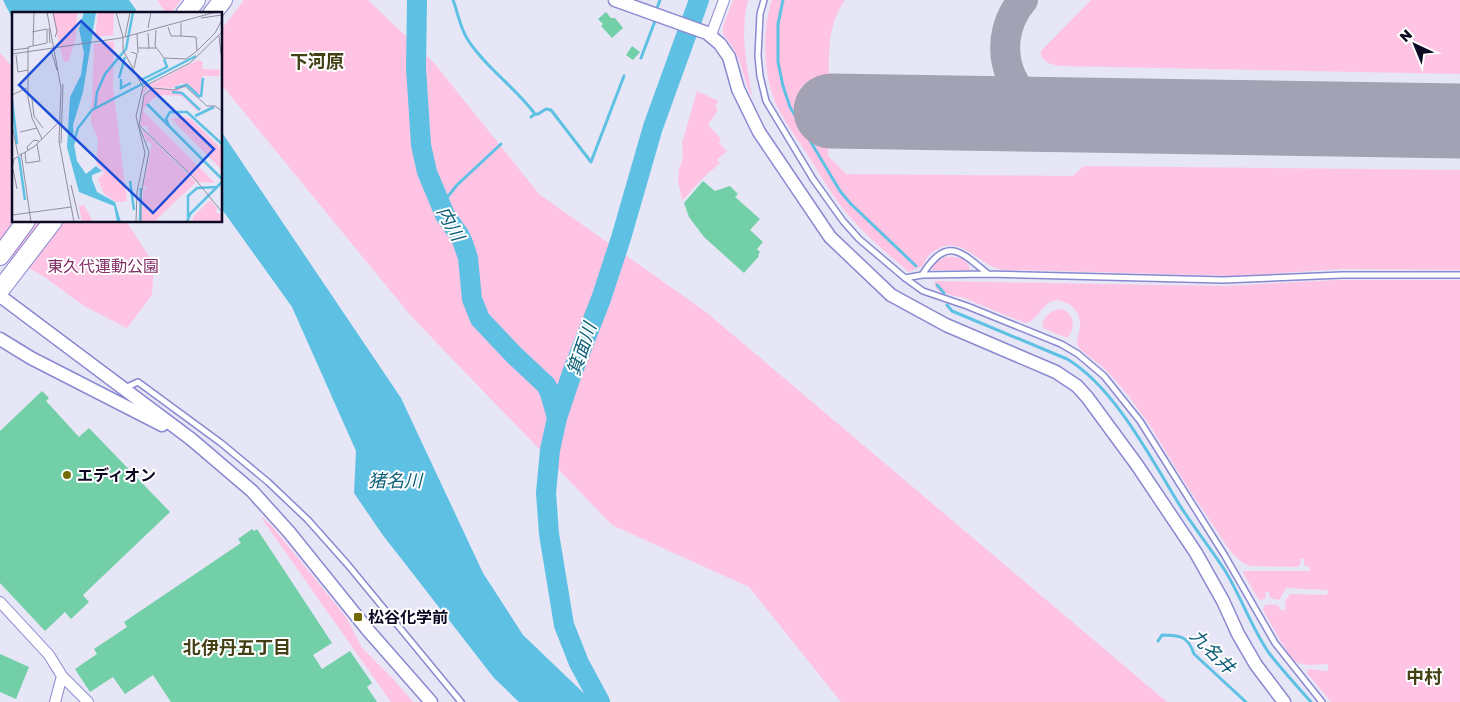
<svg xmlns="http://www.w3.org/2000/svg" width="1460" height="702" viewBox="0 0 1460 702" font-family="'Golos Text','Noto Sans JP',sans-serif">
<rect width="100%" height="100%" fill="#e6e6f6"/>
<!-- green -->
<path fill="#ffc3e4" d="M157,0H181L170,14H167Z
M244,0H368L434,63L539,194L706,312L1167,702H841L749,587L612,525L411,316L221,84V30Z
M733,0H748C740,31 746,64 752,95L750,94C741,69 741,55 723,34V26Z
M772,0H845C826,26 829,59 829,90C829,112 829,134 828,156L846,174L1073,176L1084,166L1460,170V270L1341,269L1237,276L1022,270C1014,270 1003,271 995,268C976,260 960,237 938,249C930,253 926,257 923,266L909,272C888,254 868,238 850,217C833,198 821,175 807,154C796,137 783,120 775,102C763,71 762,31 772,0Z
M1091,0H1460V74L1059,66L1048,63L1041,56V51Z
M0,53L14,69V221H126L154,264L152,295L127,328L84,306L46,278L0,251Z
M697,91L718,101L715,107L718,110L708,125L721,139L719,143L727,151L717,160L720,163L702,179L682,201L678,180L679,169L683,159L682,143Z
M946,257C957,256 968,258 970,270H932L935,263Z
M1337,280H1460V702H1331L1307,673L1308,669L1328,671V664C1319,664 1305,667 1297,662C1287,656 1270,621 1263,610L1264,606C1268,604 1275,604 1279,606L1280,610H1285L1286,600L1290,594L1327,595L1328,590L1286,588L1279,600L1270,598L1269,592H1266L1265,599L1259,600L1243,573L1244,571H1310V567L1304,565V559H1301L1299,566L1297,567L1250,566L1243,563L1231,552L1185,483L1149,424L1128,395L1105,369L1081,350L1077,344C1077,336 1081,329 1080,321C1079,315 1075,308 1070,305C1045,288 1041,321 1025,323L964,298L943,293L936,289L934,282L936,281L1226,286Z
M1058,309C1074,310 1077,328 1067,338L1043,328C1041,318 1050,312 1058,309Z
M260,516L271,525L346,617L362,648L396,682L413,702H391Z"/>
<!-- water -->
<path fill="#5ec1e4" d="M3,0H129L139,14H14V22Z
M221,131L401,398L483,573L523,635L593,702H519L494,678L382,534L354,493L356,451L292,307L221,208Z"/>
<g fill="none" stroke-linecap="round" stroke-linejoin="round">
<!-- stream -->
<path stroke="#5ec1e4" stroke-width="3" d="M453,0C458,13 460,28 468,40C486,68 515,87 535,114L531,117
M783,0L778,24V62L783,86L790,107L840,191L851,204L916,266
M657,8L660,0
M641,58L655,21
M535,114H538L546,109L551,110L591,162L624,76
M441,205L457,185L501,144
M937,285L944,293
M947,305L952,311L1067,359C1113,386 1150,456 1177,501C1192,525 1209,546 1224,569C1241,596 1251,627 1269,653C1282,670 1297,686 1311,702
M1158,641L1162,635C1180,635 1188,636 1194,654L1246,702"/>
<!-- river -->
<path stroke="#5ec1e4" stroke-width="20" d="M417,0L416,68L421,145L427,172L445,215L460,236L463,243L468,258L472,299L480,319L513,354L546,385L550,393L557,418
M600,702L579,663L564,625L549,534L546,493L550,450L557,418L572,373L601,299L621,238L653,127L699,0"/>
<!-- taxiway -->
<path stroke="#a3a2b5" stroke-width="30" d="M1023,0C992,36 1002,93 1048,111C1055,114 1063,114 1071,115"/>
<!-- runway -->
<path stroke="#a3a2b5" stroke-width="75" d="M831,111L1460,121"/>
</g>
<!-- building -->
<path fill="#72cfa7" d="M606,12L611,18H615L623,28L612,38L601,26L603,24L598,19Z
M632,46L640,52L633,60L626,55Z
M703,181L715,191L730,186L738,194L735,197L760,219L750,230L763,242L757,249L760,252L758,255L759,256L744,273L704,237L689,217L684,203Z
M42,391L49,398L46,401L79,437L89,428L170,512L83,595L89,602L71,619L65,612L45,631L0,583V431Z
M252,529L254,531L257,529L332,643L313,655L322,669L350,651L372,683L367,687L377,702H171L153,675L125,694L113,677L90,692L75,669L97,654L94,649L127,627L124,622L241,543L238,539Z
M0,654L29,667L16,699L0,692Z"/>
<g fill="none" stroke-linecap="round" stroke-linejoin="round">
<defs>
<path id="service" d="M764,0L760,14L758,56L760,76L766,101L813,179L843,221L859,239L905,278L923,291L967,306L1061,344L1078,354L1104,376L1140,421L1225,556L1275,643L1322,702
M922,275C947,236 959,250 988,274
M905,278L922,275L988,274L1223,280L1342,275H1460
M125,388L138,382L221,443L268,482L308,520L348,565L461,702"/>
<path id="minor" d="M711,35L724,0
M0,602L49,655L62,676L88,702
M55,702L62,676"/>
<path id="tertiary" d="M615,0L707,33L720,44L729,57L738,89L759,132L830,237L891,295L946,325L1056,372L1077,386L1087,397L1137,465L1196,553L1223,601L1238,634L1256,665L1284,702
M0,296L191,439L252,491L289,532L367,629L431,702
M0,339L31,358L162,425"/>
<path id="trunk" d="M185,14L196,0
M212,14L223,0
M0,256L26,221
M0,290L53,221"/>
</defs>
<!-- service casing -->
<use href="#service" stroke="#8a88d1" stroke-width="8"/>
<!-- minor casing -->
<use href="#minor" stroke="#8a88d1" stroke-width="12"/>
<!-- tertiary casing -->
<use href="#tertiary" stroke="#8a88d1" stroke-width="15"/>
<!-- trunk casing -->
<use href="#trunk" stroke="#8a88d1" stroke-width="20"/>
<!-- service -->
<use href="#service" stroke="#fff" stroke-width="5"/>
<!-- minor -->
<use href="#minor" stroke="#fff" stroke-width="10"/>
<!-- tertiary -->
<use href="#tertiary" stroke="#fff" stroke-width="12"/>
<!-- trunk -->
<use href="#trunk" stroke="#fff" stroke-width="18"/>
</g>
<!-- markers -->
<g fill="#726a04" stroke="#fff" stroke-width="2">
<circle cx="67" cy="475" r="5"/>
<rect x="353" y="612" width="10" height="10" rx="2.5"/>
</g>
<g text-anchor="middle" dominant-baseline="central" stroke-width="4" stroke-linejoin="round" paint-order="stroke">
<!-- park labels -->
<g font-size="16" fill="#842e66" stroke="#fff">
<text x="103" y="266">東久代運動公園</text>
</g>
<!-- poi labels -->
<g font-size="16" font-weight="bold" fill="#0c0923" stroke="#fff" text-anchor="start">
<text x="77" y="475">エディオン</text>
<text x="368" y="617">松谷化学前</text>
</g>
<!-- neighbourhood labels -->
<g font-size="18" font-weight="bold" fill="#434016" stroke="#fff">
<text x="317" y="61">下河原</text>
<text x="237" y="647">北伊丹五丁目</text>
<text x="1424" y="676">中村</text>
</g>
<!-- water labels -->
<g font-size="18" font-style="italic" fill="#0b5e77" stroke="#fff">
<text transform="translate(451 223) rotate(61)">内川</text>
<text transform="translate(581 349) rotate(-71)">箕面川</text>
<text x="395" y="480">猪名川</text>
<text transform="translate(1213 651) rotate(45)">九名井</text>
</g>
</g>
<!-- overview -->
<g transform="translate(12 12)">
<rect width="210" height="210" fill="#e6e6f6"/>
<path d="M40,0H65L64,25L57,49L52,50L50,44ZM86,0H102L101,23L83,25ZM102,29L101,74L115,189L105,190L92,182L86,167L92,161L84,150L86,128L79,111L82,32ZM186,48L191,50L190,57L208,58L207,64H191L189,84L170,71L161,76L137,75L129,84L132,76ZM141,76L167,77L187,96L193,94L185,99L170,84L148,83L140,87L131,99L203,171L186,170L137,121L135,115L128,114L132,84ZM169,105L178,106L210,137V158L159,107ZM130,117L184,170L145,207L147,210H130L131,176L133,178L135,176L131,174L140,132L134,129ZM198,188L205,196L204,201H210V210H181V205ZM72,193L81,210H70L67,194Z" fill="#ffc3e4"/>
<path d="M72,0H84L71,80L61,113L62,132L65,149L74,162L84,154L90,159L80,163V167L85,180L103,190L109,210H105L102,194L67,180L55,135L58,85L69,63L72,41L67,17Z" fill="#5ec1e4"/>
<path fill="none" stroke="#5ec1e4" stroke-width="2.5" d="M107,66L113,45M109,67V76L119,71M129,68L155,55L152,47M163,76L175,73L188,85M160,80L170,81L188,98M189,85L191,66M0,88L5,132M135,92L210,167M83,96L85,80L93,62L114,37L121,0M183,104L202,95M157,114L154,107L158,100H175L210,132M61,133L66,116L80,98L184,44M7,145L13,188M118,169L122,198M176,205V184L185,176L205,175M128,209L129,176M175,210L178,202L210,170"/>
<path fill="none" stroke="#8f8ea2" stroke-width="1" d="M35,0L49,76L47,129L62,210M41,0L45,20L43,25M104,0L111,25M189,6L210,3M156,15L159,24H169M37,16L38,31M136,16L139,0M144,18L143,34L152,46L174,47L185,39L184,25L169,24V11M20,20L35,17V31L16,35V86L20,106L30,127M136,21L137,37M125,22L126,41M207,24L209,42M111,25V38L131,75L124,104L133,141L125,180L124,210M113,25L118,0M21,34L22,0M126,36H144M0,38L17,36M39,38L45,58M185,39L203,21L210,8M119,40L125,42L122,56M0,42L109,26L204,0M4,43L6,60L16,58M131,75L178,51L210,20M0,83L15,76M20,87L22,104L31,116M0,113L6,143M128,114L183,167L210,200M8,120L25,116M49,131L51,72M16,138L15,135L22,128L27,129M13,140L14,151L28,149L25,132M9,141L19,210M1,157L5,177M0,158L2,147L23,134L46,111M59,173L67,207M0,203L59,195M129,210V182L137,140L127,114L132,83L141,76L163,78L173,74L195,94H203L210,99"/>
<path fill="#1d4ed8" fill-opacity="0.15" stroke="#1d4ed8" stroke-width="2.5" d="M69,9L202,137L141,201L7,73Z"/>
<rect width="210" height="210" fill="none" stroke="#0c0923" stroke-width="2.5"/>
</g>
<!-- north arrow -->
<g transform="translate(1415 45) rotate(316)" stroke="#ffffff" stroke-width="4" paint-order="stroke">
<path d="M0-4L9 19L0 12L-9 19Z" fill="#0c0923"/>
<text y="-8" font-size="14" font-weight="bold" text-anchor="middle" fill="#0c0923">N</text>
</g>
</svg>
